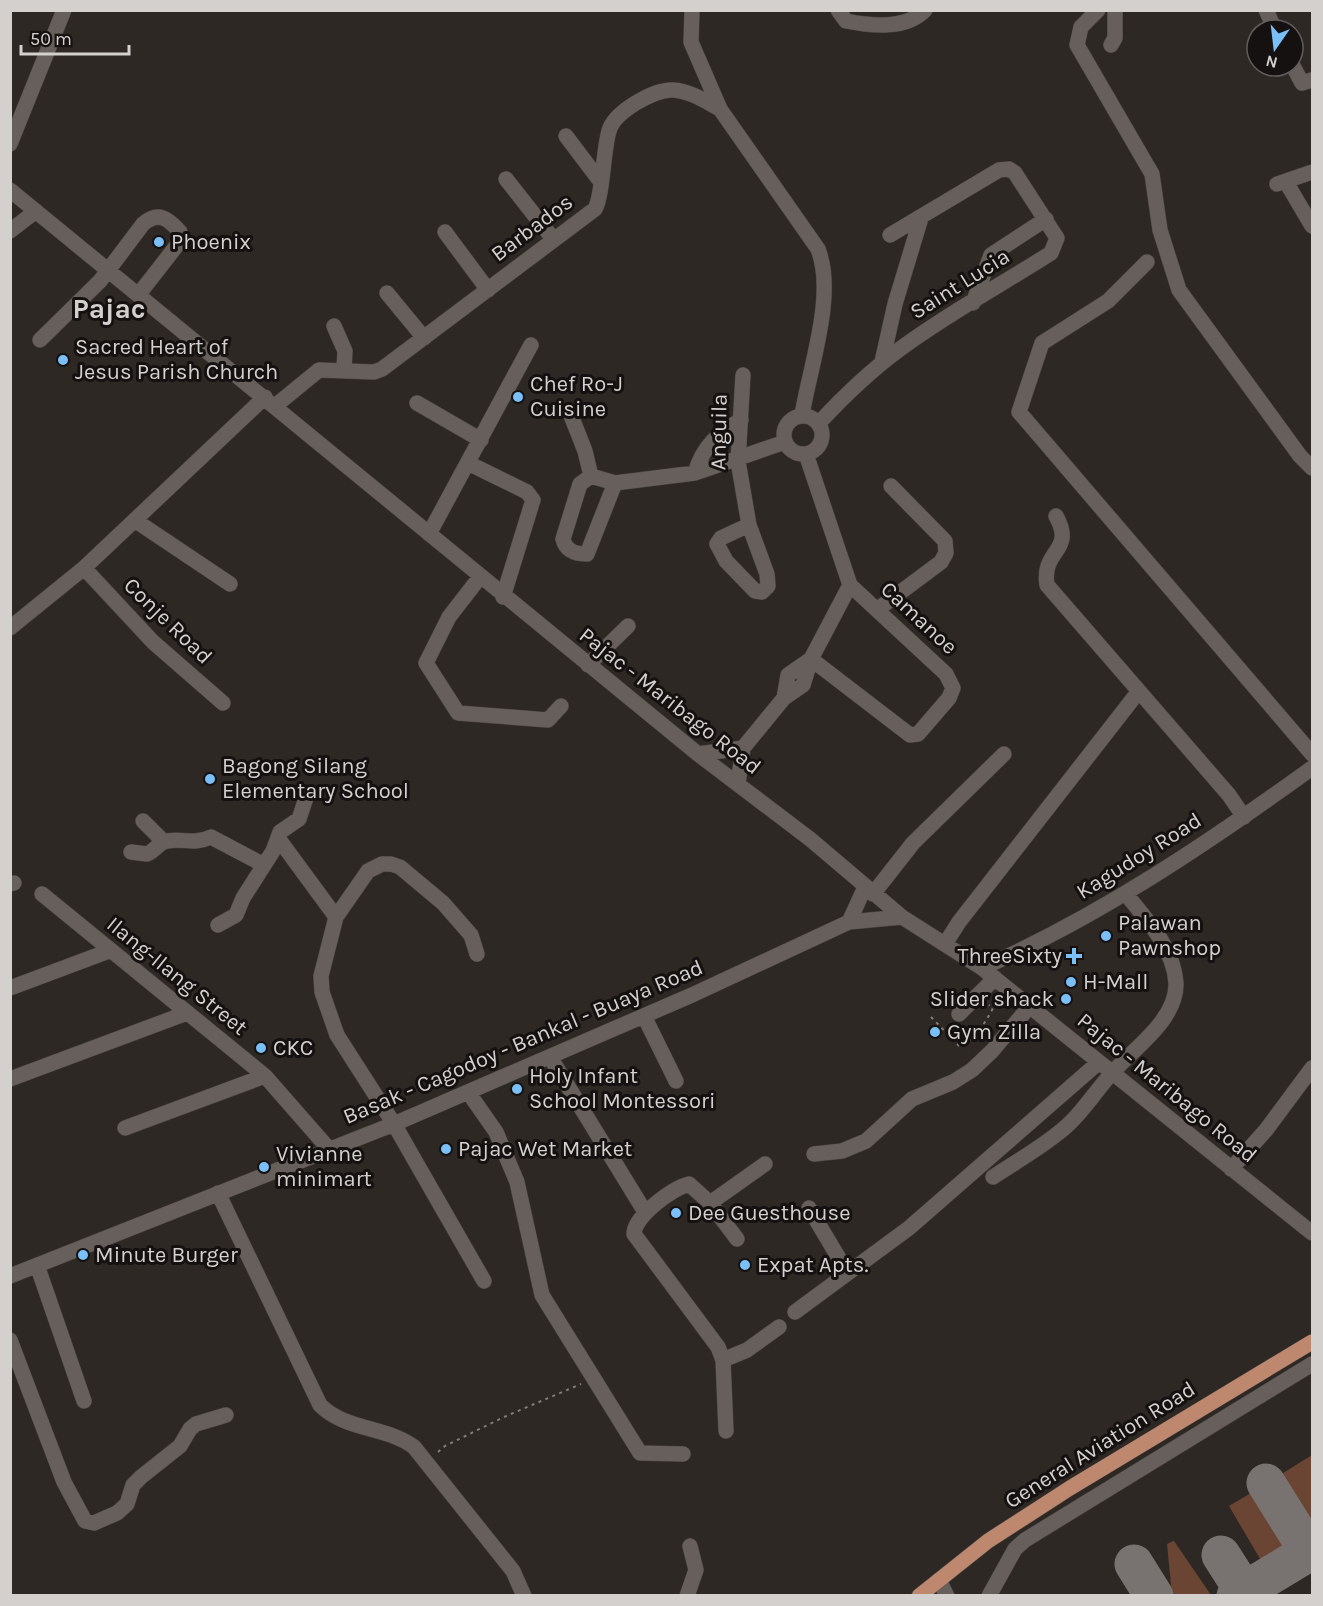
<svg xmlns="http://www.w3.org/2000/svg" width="1323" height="1606" viewBox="0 0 1323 1606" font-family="Karla,sans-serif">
<rect width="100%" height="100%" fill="#2e2825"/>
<!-- green -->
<path fill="#6b4533" d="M1312,1455V1537L1303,1531L1272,1480Z
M1261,1487L1294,1543L1292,1553L1266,1569L1229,1506Z
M1173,1541H1174L1211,1595H1172L1167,1544Z"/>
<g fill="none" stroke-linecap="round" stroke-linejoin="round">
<!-- taxiway -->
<path stroke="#787270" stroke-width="39" d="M1266,1483L1309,1552
M1221,1555L1244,1591
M1134,1564L1154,1596
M1236,1596L1312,1550"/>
<defs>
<path id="minor" d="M692,10L691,42L720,109
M838,10L846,21C871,26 906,30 925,10
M1098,10L1081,27L1077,45L1152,174L1160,230L1179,290L1300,456L1312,468
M1266,10L1275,30
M1111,45L1115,38V10
M1293,66L1302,83L1312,80
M566,136L600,181
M10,144L64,10
M506,179L554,240
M1286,182L1312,226
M1277,184L1312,172
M10,190L698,754L810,839L902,917L982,968L1312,1233
M10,231L36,211
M445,232L488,290
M1147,262L1108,301L1042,343L1019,412L1312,754
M387,293L424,338
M973,303L991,255L1046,219
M334,326L345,351L344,369
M40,340L100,281L143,224C158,211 168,218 180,232L178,244L139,294
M882,362L895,304L921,218
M743,375L738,461L749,525
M417,403L481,440
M275,406L319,370L374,372L382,369L595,209C603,195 603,151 609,131C614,112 654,89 673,90C690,91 705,101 720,109L818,249C836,295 810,366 802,415
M784 435a19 19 0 1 1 38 0a19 19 0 1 1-38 0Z
M572,418L585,451L591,476
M819,423C844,396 870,371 900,349C947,314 1001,285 1051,253L1057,238L1015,173L1009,169L999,170L890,235
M806,454L850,585
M468,463L527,492L533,500L503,597
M695,473C703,446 718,433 741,420
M591,476L615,483L589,549L587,554C575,554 566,551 563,539L580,484Z
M615,483L695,473L785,442
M1056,516C1076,552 1041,549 1047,585L1229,795L1244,817
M136,521L230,584
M749,525L767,574L768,586L762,592L755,591L726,561L717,544L721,538Z
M429,534L531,345
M84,568L153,642L223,703
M480,577L449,617L426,663L458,713L548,720L561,706
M878,609L941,562L946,553L945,541L891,486
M10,628L84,568L265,397
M811,659L910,735L918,734L949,698L953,688L946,674L850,585
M588,665L628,626
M784,698L788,675L811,659
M698,754L743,748
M738,784L743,748L784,698L803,685L811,659L850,585
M143,821L163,841
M278,838L336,917L321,976L322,992L337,1035L394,1124L484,1281
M131,852L147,854C155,851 159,842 167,841C185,838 193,845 211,837L264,865
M10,884L14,883
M42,894L265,1076L328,1148
M873,894L913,843L1004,754
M336,917L368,871L382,864H391L400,867L443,903L471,935L477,954
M849,922L865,887
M218,925L236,915L243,898L273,851L280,832L299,819L307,795
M945,944L959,922L1139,691
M982,968C1100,916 1208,843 1312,768
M10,988L109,951
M959,1014L995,978
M644,1016L676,1081
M550,1057L645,1212
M10,1079L187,1013
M468,1092L496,1132L517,1182L542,1295L640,1453L683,1454
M125,1128L265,1076
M814,1154L842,1151L866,1141L912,1099L953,1082L972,1070L992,1051L1030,1006
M1231,1169L1266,1130L1312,1068
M993,1177C1014,1163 1037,1150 1057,1134C1079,1118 1093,1094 1112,1073C1134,1048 1177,1020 1176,983C1174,948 1146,919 1125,893
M218,1193L320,1405C346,1431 386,1426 414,1447L513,1571L524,1596
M710,1203L765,1164
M809,1208L843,1265L851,1270
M37,1265L84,1401
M10,1276L394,1124L692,995L849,922L902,917
M795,1312L909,1228L1098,1063
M10,1340L64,1482L85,1521L94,1523L117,1513L127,1504L133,1485L141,1477L180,1446L190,1429L196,1424L226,1415
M723,1360L747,1350L779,1327
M726,1431L723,1360L718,1347L634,1234C634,1216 673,1188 689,1184L710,1203L737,1239
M939,1580L947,1596
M687,1596L696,1570L690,1546
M989,1596L1015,1549L1025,1540L1312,1364"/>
<path id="major" d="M919,1596L988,1541L1070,1488L1312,1342"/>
</defs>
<!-- minor casing -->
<use href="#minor" stroke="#484340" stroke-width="16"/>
<!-- major casing -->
<use href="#major" stroke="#484340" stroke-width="16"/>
<!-- path -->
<path stroke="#827d7a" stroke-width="2" stroke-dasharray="3 4.5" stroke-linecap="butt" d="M931,1017L960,1047C976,1037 984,1025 993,1008L989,1005
M438,1452L445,1446L504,1417L581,1384"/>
<!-- minor -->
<use href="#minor" stroke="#665f5b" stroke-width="15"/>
<!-- major -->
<use href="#major" stroke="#be886f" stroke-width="15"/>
</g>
<!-- markers -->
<g fill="#7abff8" stroke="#141110" stroke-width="2">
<circle cx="159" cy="242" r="6"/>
<circle cx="63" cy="360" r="6"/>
<circle cx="518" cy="397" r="6"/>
<circle cx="210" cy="779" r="6"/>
<circle cx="1106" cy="936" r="6"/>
<path d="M1071 947h6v6h6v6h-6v6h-6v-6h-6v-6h6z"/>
<circle cx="1071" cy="982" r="6"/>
<circle cx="1066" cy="999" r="6"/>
<circle cx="935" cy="1032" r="6"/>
<circle cx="261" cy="1048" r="6"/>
<circle cx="517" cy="1089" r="6"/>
<circle cx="446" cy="1149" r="6"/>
<circle cx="264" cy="1167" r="6"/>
<circle cx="676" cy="1213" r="6"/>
<circle cx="83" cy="1255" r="6"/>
<circle cx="745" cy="1265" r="6"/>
</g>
<g text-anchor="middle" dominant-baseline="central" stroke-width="6" stroke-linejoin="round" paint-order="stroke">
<!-- street labels -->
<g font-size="22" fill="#d4d0ce" stroke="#141110">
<text transform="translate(532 228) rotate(-37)">Barbados</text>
<text transform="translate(960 284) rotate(-32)">Saint Lucia</text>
<text transform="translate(719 432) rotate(-89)">Anguila</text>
<text transform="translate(919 618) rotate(43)">Camanoe</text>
<text transform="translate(168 621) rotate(44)">Conje Road</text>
<text transform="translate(670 701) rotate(38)">Pajac - Maribago Road</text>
<text transform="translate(1139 856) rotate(-32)">Kagudoy Road</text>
<text transform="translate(177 976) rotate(39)">Ilang-Ilang Street</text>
<text transform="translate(523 1042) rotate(-23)">Basak - Cagodoy - Bankal - Buaya Road</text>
<text transform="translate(1167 1088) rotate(39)">Pajac - Maribago Road</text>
<text transform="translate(1100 1445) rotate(-32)">General Aviation Road</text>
</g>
<!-- poi labels -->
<g font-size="22" fill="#d4d0ce" stroke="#141110" text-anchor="start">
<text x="171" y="242">Phoenix</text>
<text x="75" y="347">Sacred Heart of<tspan x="75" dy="25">Jesus Parish Church</tspan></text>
<text x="530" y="384">Chef Ro-J<tspan x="530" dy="25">Cuisine</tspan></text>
<text x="222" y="766">Bagong Silang<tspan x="222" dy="25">Elementary School</tspan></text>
<text x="1118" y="923">Palawan<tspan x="1118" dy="25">Pawnshop</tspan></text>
<text x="1062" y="956" text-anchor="end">ThreeSixty</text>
<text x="1083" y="982">H-Mall</text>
<text x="1054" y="999" text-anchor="end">Slider shack</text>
<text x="947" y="1032">Gym Zilla</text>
<text x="273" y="1048">CKC</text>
<text x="529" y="1076">Holy Infant<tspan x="529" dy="25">School Montessori</tspan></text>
<text x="458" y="1149">Pajac Wet Market</text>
<text x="276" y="1154">Vivianne<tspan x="276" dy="25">minimart</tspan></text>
<text x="688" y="1213">Dee Guesthouse</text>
<text x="95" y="1255">Minute Burger</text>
<text x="757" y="1265">Expat Apts.</text>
</g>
<!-- district labels -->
<g font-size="28" font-weight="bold" fill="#d4d0ce" stroke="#141110">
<text x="109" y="308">Pajac</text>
</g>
</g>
<!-- border -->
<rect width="1323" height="1606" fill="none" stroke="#d4d0ce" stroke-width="24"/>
<!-- north arrow -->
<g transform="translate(1275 48) rotate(194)"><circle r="28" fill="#141110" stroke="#615d5c" stroke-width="1.5"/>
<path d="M0-4.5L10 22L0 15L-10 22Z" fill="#7abff8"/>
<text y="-9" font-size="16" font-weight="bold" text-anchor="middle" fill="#d4d0ce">N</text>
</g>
<!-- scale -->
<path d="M21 45v9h108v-9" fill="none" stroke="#d4d0ce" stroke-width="3"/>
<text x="30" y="45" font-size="18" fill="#d4d0ce" stroke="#141110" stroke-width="4.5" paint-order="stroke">50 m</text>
</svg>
